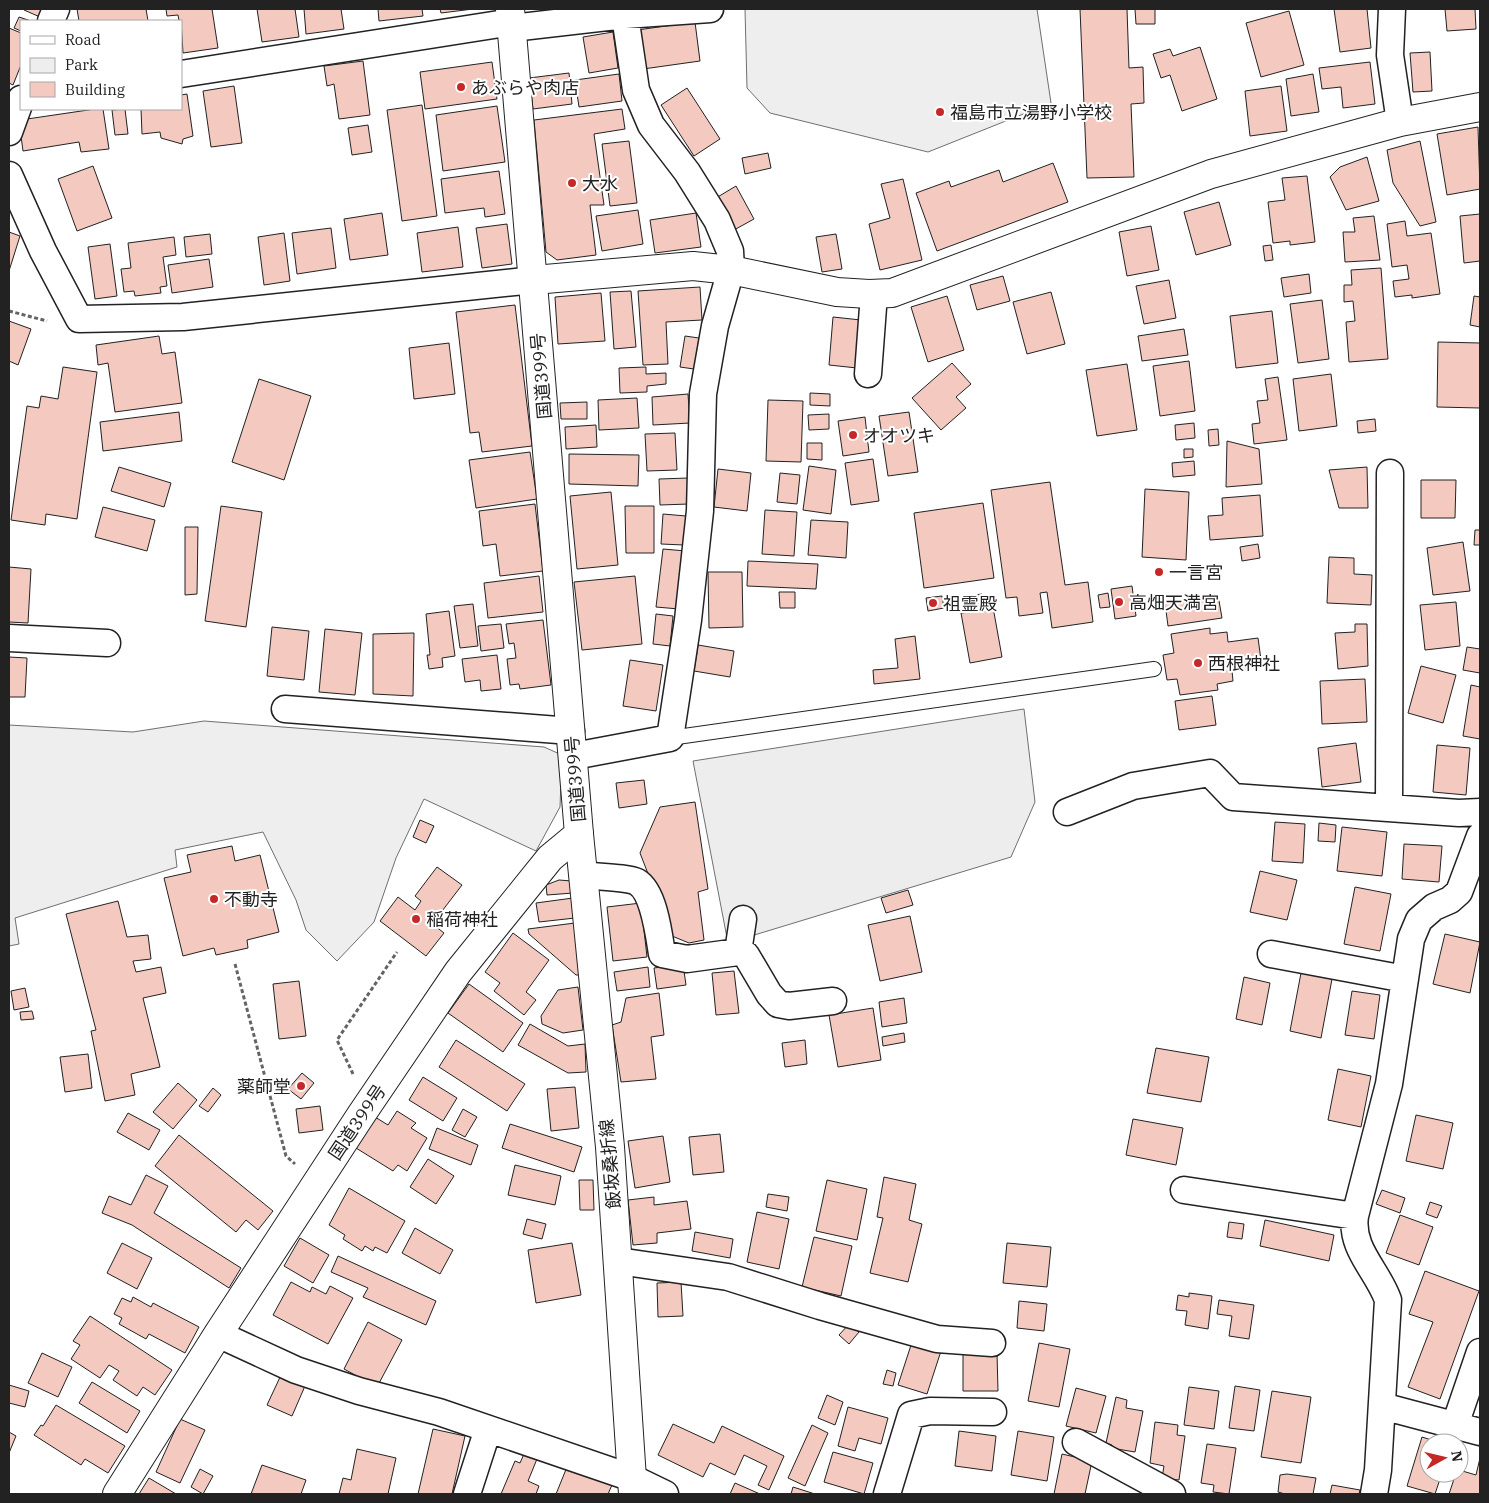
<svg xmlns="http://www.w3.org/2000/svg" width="1489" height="1503" viewBox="0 0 1489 1503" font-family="'IBM Plex Serif','Noto Sans JP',serif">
<rect width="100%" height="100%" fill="#fff"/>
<!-- green -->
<path fill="#eee" stroke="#6f6f6f" d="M745,9H1037L1051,103L928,152L770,113L747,88Z
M204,721L544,747L562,755L560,807L536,851L424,799L396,858L374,922L337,961L306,930L296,900L263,832L175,850L177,867L15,918L19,944L9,946V725L133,732Z"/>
<!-- parking -->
<path fill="#ededed" stroke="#6f6f6f" d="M1024,709L1035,802L1011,857L728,943L693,761Z"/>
<!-- building -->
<path fill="#f3c9c0" stroke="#222" d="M25,9H43L40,17L24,10Z
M77,9H146L148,21H79Z
M166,9H212L218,48L183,53L181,21H179L178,15L167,16Z
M257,9H295L299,37L262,42Z
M304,9H341L344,29L306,34Z
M378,9H422L423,16L379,21Z
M440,9H473L441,13Z
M1080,9H1127L1129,68L1143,67L1144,103L1131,104L1134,177L1087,178Z
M1135,9H1155V24H1136Z
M1334,9H1367L1371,48L1340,52Z
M1445,9H1475L1476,29L1447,31Z
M1289,11L1304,65L1261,77L1246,23Z
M19,17L31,21H21V31L14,28Z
M695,22L700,61L643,69L637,30Z
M9,28L21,33V65L13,85L9,83Z
M613,32L618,68L589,73L583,37Z
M1200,47L1217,99L1182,111L1170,75L1161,78L1153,54L1170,49L1173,56Z
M1430,52L1432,91L1413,92L1410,53Z
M363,61L370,115L339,119L334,84L327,86L324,66Z
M492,62L497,99L425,109L420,72Z
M1370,62L1375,104L1343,108L1341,87L1322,89L1319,68Z
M569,73L572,104L533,109L529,78Z
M619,74L622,101L579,107L575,80Z
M1313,74L1319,112L1291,116L1286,79Z
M234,86L242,143L211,147L203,91Z
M1281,86L1287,131L1250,136L1245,91Z
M687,88L720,139L694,156L661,105Z
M187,94L193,136L183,139L182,144L161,138L160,132L142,134L141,109H181V95Z
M422,105L437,216L402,221L387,110Z
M497,106L505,162L443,171L436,115Z
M95,109H103L109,149L81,152L79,142L23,151L21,136L27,119Z
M125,109L128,134L115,135L112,110Z
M622,109L625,129L594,134L604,205H590L596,255L557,260L546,252L534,120Z
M368,125L372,152L352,155L348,128Z
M1478,127L1480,189L1447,195L1437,134Z
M629,141L637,203L610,206L602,144Z
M1420,141L1436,222L1420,226L1393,183L1387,150Z
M768,153L771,168L745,174L742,158Z
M1367,157L1379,201L1346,210L1330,177L1340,167Z
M1053,163L1068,202L937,251L916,193L949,181L951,187L999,170L1003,182Z
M93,166L112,218L77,231L58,179Z
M499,171L505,214L485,217L484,208L445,213L441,179Z
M1307,176L1315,242L1290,245V241L1273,243L1268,202L1285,200L1282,178Z
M903,179L922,260L880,270L869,224L890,218L881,184Z
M736,186L754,219L734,230L716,198Z
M1219,202L1231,245L1196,255L1184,212Z
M638,210L643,244L602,251L596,216Z
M382,213L388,255L350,260L344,219Z
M696,213L701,247L655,253L650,220Z
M1480,214V261L1464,263L1460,216Z
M1374,216L1380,260L1345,262L1343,232H1355L1353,218Z
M1405,221L1407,236L1431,233L1440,294L1412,298V295L1395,297L1393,281L1409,279L1407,265L1392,267L1387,224Z
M507,224L512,264L482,268L476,228Z
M1151,226L1159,270L1127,276L1119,232Z
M458,227L463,267L422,272L417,233Z
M331,228L336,268L297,274L292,233Z
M9,232L20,236L9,271Z
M284,233L290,281L264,285L258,237Z
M210,234L212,254L186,257L184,237Z
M836,234L842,269L822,272L816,237Z
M174,237L176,255L163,257L167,286L160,287L161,293L135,296L134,291L124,292L121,269L131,268L128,243Z
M110,244L117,296L95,299L88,247Z
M1271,245L1273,260L1265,261L1263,246Z
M209,259L213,287L172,293L168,265Z
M1381,268L1388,359L1349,362L1346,322L1355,321L1353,301L1344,302V285H1352L1351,270Z
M1309,274L1311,293L1284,297L1281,278Z
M1003,276L1010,301L977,310L970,285Z
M1169,280L1176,318L1144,324L1136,286Z
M700,287L702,320L666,322L668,364L643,365L638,291Z
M631,291L636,347L614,349L610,292Z
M1051,292L1065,344L1027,354L1013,302Z
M601,293L605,341L558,344L555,297Z
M947,296L964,350L928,362L911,307Z
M1474,296L1480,297V327L1470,325Z
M1322,300L1329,359L1298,363L1290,304Z
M515,305L532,446L482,452L479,432L470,433L456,312Z
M1272,311L1278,363L1236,368L1230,316Z
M833,317L861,320L857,368L829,365Z
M9,321L31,329L18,365L9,361Z
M1184,329L1188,355L1142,361L1138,336Z
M159,336L162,354L175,352L182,403L115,412L108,363L98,365L96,345Z
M685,336L699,338L694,369L680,367Z
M1438,342L1480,343V408L1437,407Z
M449,343L455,394L414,399L409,348Z
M1189,361L1195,411L1160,416L1153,366Z
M952,363L971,384L956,397L966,408L941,430L912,398Z
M1127,364L1137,430L1097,436L1086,370Z
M63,367L97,372L77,519L46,514L45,525L11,520L27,406L39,408L41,396L58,399Z
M646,367V374L666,373V384L647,386V392L620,393L619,368Z
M1331,374L1337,426L1299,431L1293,379Z
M1278,377L1287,440L1254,444L1252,424L1260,423L1257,401L1268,400L1265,379Z
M259,379L311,396L284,480L232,462Z
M810,393L830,394V406L810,405Z
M688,394L690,423L653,425L652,397Z
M637,398L639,428L599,430L598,400Z
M768,400L803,401L801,462L766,461Z
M587,402V419H561L560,403Z
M179,412L182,441L103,451L100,422Z
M909,412L918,472L888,476L879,416Z
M829,414V429L809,430L808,415Z
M865,417L869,452L843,456L838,421Z
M1375,419L1376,431L1358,433L1357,421Z
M1194,423L1195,438L1176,440L1175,425Z
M596,425L597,447L566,449L565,427Z
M1218,429L1219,445L1209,446L1208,430Z
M675,433L677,470L647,471L645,434Z
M1227,441L1259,449L1262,484L1226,487Z
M807,443H822V460L807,459Z
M1184,449H1193V457L1184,458Z
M530,452L537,499L476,508L469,460Z
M569,454L639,455L638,486L569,484Z
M873,459L879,501L851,505L845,463Z
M1194,461L1195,475L1173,477L1172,463Z
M809,466L836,470L831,514L803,510Z
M119,467L171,483L164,507L111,491Z
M1367,467L1368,508H1339L1329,470Z
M718,469L751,473L747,511L714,507Z
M780,473L800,475L797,504L777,502Z
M688,478L689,504L660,505L659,479Z
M1421,480H1456L1455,518H1421Z
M1050,482L1065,585L1088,582L1093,622L1052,628L1047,592L1040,593L1043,613L1019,616L1017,597L1006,598L991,490Z
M1145,489L1189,492L1186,560L1142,557Z
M611,492L618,565L577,569L570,496Z
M1260,495L1263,536L1210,540L1208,516L1223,515L1222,498Z
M983,503L994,578L924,588L914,513Z
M535,504L543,571L500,576L496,544L483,546L479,511Z
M221,506L262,512L246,627L205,621Z
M625,506H654V553H626Z
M103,507L155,520L147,551L95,537Z
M765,510L797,512L794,556L762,554Z
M663,514L686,516L684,545L661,544Z
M811,520L848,522L846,558L808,555Z
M185,527H198L197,594L185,595Z
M1475,530H1480V545H1474Z
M1463,542L1470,591L1433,595L1427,548Z
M1258,544L1260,558L1242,561L1240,547Z
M663,549L686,551L679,609L656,607Z
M1329,557L1354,558V574L1372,575L1371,605L1327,603Z
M748,561L818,564L816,589L747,586Z
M9,567L31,569L28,623L9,622Z
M708,572H742L743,627L709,628Z
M539,576L543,612L488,618L484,583Z
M635,576L642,644L582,650L574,582Z
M1132,586L1136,616L1115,619L1111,589Z
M779,592H795V608H780Z
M1108,593L1110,607L1100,608L1098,595Z
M982,594L984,609L993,607L1002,657L970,663L961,613L970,612L968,596Z
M1218,595L1222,618L1168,626L1165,603Z
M942,596L944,608L928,611L926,598Z
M1456,602L1460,646L1425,650L1420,605Z
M473,604L478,646L460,648L454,606Z
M449,611L455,656L442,658L443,667L429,669L427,655H430L426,614Z
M656,614L673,616L670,646L653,644Z
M543,620L551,685L520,689L519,684L510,685L507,659L516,658L514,643L509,644L506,624Z
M501,624L504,648L481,651L478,626Z
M1355,624H1367L1368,666L1338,669L1335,633L1355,632Z
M272,627L309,631L304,680L267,676Z
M1210,628V634L1227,632L1228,642L1258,638L1262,667L1232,671L1233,681L1217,684L1218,690L1180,695L1177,679L1167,680L1163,655L1174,653L1171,634Z
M325,629L362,633L355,695L319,692Z
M414,633L413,696L373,694V634Z
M915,636L920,679L874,684L873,670L898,668L895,639Z
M698,645L734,651L730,677L694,671Z
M1467,647L1480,649V673L1463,670Z
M497,655L501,689L481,691L480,680L465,682L462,659Z
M9,657L27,658L25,697H9Z
M630,660L663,665L656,711L623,706Z
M1421,666L1456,675L1443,723L1408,713Z
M1365,679L1367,722L1322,724L1320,681Z
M1471,685L1480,687V739L1463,736Z
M1212,696L1216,725L1179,730L1175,701Z
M1356,743L1361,782L1322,787L1318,748Z
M1437,745L1470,748L1466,795L1433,792Z
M644,780L647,804L619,808L616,783Z
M695,802L708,889L698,892L704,940L689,943L672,936L640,853L660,807Z
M420,820L434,826L426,843L413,837Z
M1275,822L1305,824L1303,863L1272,861Z
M1319,823L1336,825L1335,842L1318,841Z
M1342,827L1387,832L1382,876L1337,871Z
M1404,844L1442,846L1439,882L1402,879Z
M232,846L235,861L260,855L279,932L247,940L248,948L216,955L214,948L183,956L164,878L191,872L187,855Z
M437,867L462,885L439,915L437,913L430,922L444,933L426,956L380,921L398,897L415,910L421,901L415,896Z
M1260,871L1297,880L1287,920L1250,912Z
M559,880L572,881L573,893L547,895L546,885Z
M1355,887L1391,894L1380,951L1344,944Z
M908,890L913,905L886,913L881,898Z
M573,898L575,918L539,922L536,903Z
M118,901L127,937L148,935L151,959L133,961L136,972L161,967L166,993L143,998L160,1067L131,1074L135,1095L105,1101L91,1031L96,1030L66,914Z
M641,903L647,957L613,961L607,907Z
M910,916L922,972L880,981L868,925Z
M575,923L581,975H576L529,934L528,929Z
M513,933L549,960L526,992L536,1000L524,1015L494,991L500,983L485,972Z
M1445,934L1480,942L1470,993L1433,984Z
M683,964L686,985L657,989L654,968Z
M648,967L650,987L617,991L614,972Z
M734,971L739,1013L716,1015L712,973Z
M1301,973L1332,979L1321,1038L1290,1031Z
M1244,977L1270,983L1262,1025L1236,1019Z
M299,981L306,1036L279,1039L273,984Z
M469,984L523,1023L503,1052L448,1013Z
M578,987L583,1030L563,1033L542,1024L541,1016L558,990Z
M25,988L29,1007L14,1010L11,991Z
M1352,991L1380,995L1374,1039L1345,1035Z
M659,993L664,1035L651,1037L656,1079L621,1082L612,1025L621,1022L626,998Z
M904,998L907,1023L882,1027L879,1002Z
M873,1008L881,1060L838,1067L829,1015Z
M32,1011L34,1019L21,1020L20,1012Z
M530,1024L568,1046L585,1044L586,1072L568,1073L518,1045Z
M904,1033L905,1042L883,1046L882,1037Z
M456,1040L525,1084L507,1111L439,1067Z
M805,1040L807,1064L785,1067L782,1043Z
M1156,1048L1209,1057L1201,1102L1147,1093Z
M88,1054L92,1088L65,1092L60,1057Z
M1338,1069L1371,1076L1361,1127L1328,1120Z
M302,1073L314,1083L301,1099L288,1089Z
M423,1077L457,1098L443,1121L409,1100Z
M178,1083L197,1100L173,1129L153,1112Z
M575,1087L579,1128L551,1131L547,1089Z
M213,1088L221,1095L208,1112L199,1106Z
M320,1106L323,1130L299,1133L296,1109Z
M463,1109L477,1117L465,1137L452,1130Z
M397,1111L416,1123L411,1128L427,1138L407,1171L398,1165L393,1171L356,1148L375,1117L388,1125Z
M128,1113L160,1130L149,1150L117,1132Z
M1416,1115L1453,1123L1443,1169L1406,1161Z
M1133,1119L1183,1128L1176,1165L1126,1155Z
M510,1124L582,1147L574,1172L502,1148Z
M437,1128L478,1145L471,1165L429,1149Z
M720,1134L724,1172L693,1175L689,1137Z
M179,1135L273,1211L258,1230L246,1220L236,1232L155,1166Z
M663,1136L670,1182L635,1188L628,1141Z
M428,1159L454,1176L436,1204L410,1187Z
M515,1165L561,1176L555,1205L508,1195Z
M146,1175L168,1186L154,1213L241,1268L229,1288L132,1225L102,1213L109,1196L131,1205Z
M884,1177L916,1184L909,1220L922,1224L908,1282L870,1273L883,1218L877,1217Z
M579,1180H593L594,1210H580Z
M827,1180L867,1189L857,1240L816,1231Z
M349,1188L405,1221L387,1253L375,1247L373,1251L365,1246L362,1251L343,1239L345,1235L329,1225Z
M1382,1190L1405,1198L1400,1213L1376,1204Z
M768,1194L789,1197L787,1211L766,1207Z
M654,1197V1205L687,1201L691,1229L657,1233V1243L633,1245L628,1200Z
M1430,1202L1442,1206L1437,1218L1426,1214Z
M757,1212L789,1219L779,1269L747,1262Z
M1400,1215L1433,1227L1419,1265L1386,1253Z
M527,1219L546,1224L542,1239L523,1234Z
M1265,1220L1334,1235L1329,1261L1260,1246Z
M1229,1222L1244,1224L1242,1239L1227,1237Z
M415,1228L453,1250L440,1274L402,1253Z
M695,1232L733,1239L730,1258L692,1251Z
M814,1237L852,1246L841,1296L802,1287Z
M300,1238L329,1255L313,1283L284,1266Z
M122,1243L152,1258L137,1289L107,1273Z
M572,1243L581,1295L536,1303L528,1250Z
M1007,1243L1051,1247L1047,1287L1003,1283Z
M338,1256L436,1301L426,1325L363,1297L368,1288L331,1272Z
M1425,1271L1479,1291L1440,1399L1408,1387L1433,1322L1409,1314Z
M291,1282L310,1292L312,1287L326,1294L330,1286L353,1298L328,1344L273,1315Z
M681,1282L683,1316L658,1317L657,1283Z
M1189,1293L1212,1296L1208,1329L1185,1325L1187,1311L1176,1310L1178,1295L1189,1297Z
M133,1297L151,1307L153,1303L199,1327L185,1353L149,1334L146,1339L119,1324L122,1318L114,1314L122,1298L131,1302Z
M1219,1300L1254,1305L1249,1339L1229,1336L1232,1316L1217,1314Z
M1019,1301L1047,1304L1044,1331L1017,1328Z
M90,1316L172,1370L155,1395L143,1387L137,1396L113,1380L119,1371L109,1365L100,1378L71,1359L80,1345L73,1341Z
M368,1322L402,1340L377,1387L344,1369Z
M849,1324L859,1332L849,1344L839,1335Z
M912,1342L941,1351L927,1394L898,1385Z
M1039,1343L1070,1349L1059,1407L1028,1401Z
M42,1353L72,1367L58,1397L28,1383Z
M963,1353H997L998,1391H963Z
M887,1370L896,1373L893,1386L883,1384Z
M281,1375L305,1386L292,1416L267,1405Z
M92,1382L140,1411L127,1433L79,1403Z
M9,1385L29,1391L25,1407L9,1403Z
M1235,1386L1260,1390L1254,1431L1229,1428Z
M1189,1387L1219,1391L1214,1429L1184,1425Z
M1076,1388L1106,1396L1096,1433L1066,1426Z
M1272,1391L1311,1397L1301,1463L1261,1457Z
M827,1395L843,1402L835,1425L818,1418Z
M1116,1397L1127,1400L1126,1408L1143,1411L1135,1452L1111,1448L1112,1445L1106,1443Z
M56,1405L125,1446L108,1473L85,1459L81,1465L34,1435L41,1425L43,1426Z
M848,1407L888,1418L881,1444L859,1438L855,1451L838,1446Z
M180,1419L205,1430L180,1483L156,1472Z
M1155,1422L1178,1425L1177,1435L1185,1436L1179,1480L1162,1478L1164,1466L1150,1463Z
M673,1424L714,1443L722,1426L784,1456L769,1490L758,1485L767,1466L744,1455L735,1475L710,1463L703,1477L658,1455Z
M812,1425L828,1433L805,1486L788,1478Z
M433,1429L465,1436L452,1494H418Z
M959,1431L996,1436L992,1471L955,1466Z
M1018,1431L1054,1437L1047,1481L1011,1475Z
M9,1432L16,1436L9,1453Z
M1422,1437L1441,1443H1429V1473H1442L1435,1494L1407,1486Z
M1207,1444L1236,1448L1229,1494L1213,1492L1214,1485L1201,1483Z
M357,1449L396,1458L388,1494H339L343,1478L351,1480Z
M833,1452L873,1463L864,1494L824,1482Z
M524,1454L537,1459L528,1481L539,1486L536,1494H501L515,1461L520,1463Z
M1062,1454L1092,1461L1085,1494H1054Z
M1480,1458V1494H1449L1456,1473H1459V1470L1476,1475Z
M262,1465L306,1480L301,1494H251Z
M567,1467L612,1485L608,1494H556Z
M200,1469L213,1476L203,1494L191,1487Z
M1287,1474L1316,1478L1313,1494H1285L1278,1492L1280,1475Z
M149,1478L176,1494H139Z
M735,1483L760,1494H730Z
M1332,1485L1360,1490L1359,1494H1330Z
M793,1487L815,1494H791Z"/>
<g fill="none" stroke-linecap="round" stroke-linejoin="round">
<defs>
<path id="lane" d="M670,738L1154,669"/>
<path id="street" d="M1392,9L1390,55L1400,122
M51,21L56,9
M512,28L625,15L710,9
M181,74L512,22
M9,132L21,99
M9,175L43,251L79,319L183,317L534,280
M868,374L874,294
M9,638L107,643
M285,709L571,731
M574,756L670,738L688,620L700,511L703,394L715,326L731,270L730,251L717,220L687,172L651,125L636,90L624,9
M1389,808L1390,473
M1067,812L1133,786L1210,773L1233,797L1459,813L1480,812
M583,875C596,877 627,877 637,882C654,892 659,935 662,954L687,959L738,952L746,955L769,994L778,1004L789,1006L833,1001
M738,952L743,919
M1271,954L1405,979
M1184,1190L1355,1216
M618,1261L728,1277L820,1306L937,1339L992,1343
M218,1334L296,1370L359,1391L439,1412L632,1478L665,1494
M1382,1406L1480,1432
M1455,1425L1480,1352
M1076,1442L1172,1494
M467,1494L488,1429
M887,1494L911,1415L930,1411L993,1412
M1374,1494L1378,1470L1388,1300C1378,1271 1350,1249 1355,1216L1389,1084L1411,939L1419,920L1434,907L1450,900L1459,892L1480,836"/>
<path id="secondary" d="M534,280L693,266L731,270L837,292L869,294L892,293L1211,174L1400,122L1480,107
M579,834L610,1147L633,1494"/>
<path id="highway" d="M117,1494L218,1334L361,1115L458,972L550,858L579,834L510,9"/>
</defs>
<!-- lane casing -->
<use href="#lane" stroke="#222" stroke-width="16"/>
<!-- street casing -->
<use href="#street" stroke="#222" stroke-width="29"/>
<!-- secondary casing -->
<use href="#secondary" stroke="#222" stroke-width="30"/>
<!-- highway casing -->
<use href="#highway" stroke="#222" stroke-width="30"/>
<!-- path -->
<path stroke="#646464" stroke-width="3" stroke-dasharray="4 2.5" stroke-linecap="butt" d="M9,311L47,321
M235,964L286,1156L295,1164
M353,1074L337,1040L397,952"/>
<!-- lane -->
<use href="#lane" stroke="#fff" stroke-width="14"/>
<!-- street -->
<use href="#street" stroke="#fff" stroke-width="26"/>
<!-- secondary -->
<use href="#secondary" stroke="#fff" stroke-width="28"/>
<!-- highway -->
<use href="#highway" stroke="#fff" stroke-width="28"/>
</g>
<!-- markers -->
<g fill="#c62828" stroke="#fff" stroke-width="2">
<circle cx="461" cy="87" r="5"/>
<circle cx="940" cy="112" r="5"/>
<circle cx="572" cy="183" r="5"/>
<circle cx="853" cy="435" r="5"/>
<circle cx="1159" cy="572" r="5"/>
<circle cx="1119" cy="602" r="5"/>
<circle cx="933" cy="603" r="5"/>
<circle cx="1198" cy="663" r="5"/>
<circle cx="214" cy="899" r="5"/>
<circle cx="416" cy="919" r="5"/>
<circle cx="301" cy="1086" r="5"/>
</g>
<g text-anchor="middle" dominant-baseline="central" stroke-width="4" stroke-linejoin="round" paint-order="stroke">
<!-- poi labels -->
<g font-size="18" fill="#222" stroke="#fff" text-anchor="start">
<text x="471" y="87">あぶらや肉店</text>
<text x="950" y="112">福島市立湯野小学校</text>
<text x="582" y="183">大水</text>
<text x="863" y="435">オオツキ</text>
<text x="1169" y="572">一言宮</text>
<text x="1129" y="602">高畑天満宮</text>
<text x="943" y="603">祖霊殿</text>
<text x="1208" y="663">西根神社</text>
<text x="224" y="899">不動寺</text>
<text x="426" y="919">稲荷神社</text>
<text x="291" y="1086" text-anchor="end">薬師堂</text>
</g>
<!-- street labels -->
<g font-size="18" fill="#222" stroke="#fff">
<text transform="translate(541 376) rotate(-95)">国道399号</text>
<text transform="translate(575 779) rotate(-95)">国道399号</text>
<text transform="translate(357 1122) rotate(-56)">国道399号</text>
<text transform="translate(610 1164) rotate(-95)">飯坂桑折線</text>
</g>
</g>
<!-- border -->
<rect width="1489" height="1503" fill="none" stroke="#222222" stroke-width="20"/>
<!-- legend -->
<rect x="20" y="20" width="162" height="90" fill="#ffffff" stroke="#a7a7a7"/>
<rect x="30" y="36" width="25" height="8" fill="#ffffff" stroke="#a7a7a7"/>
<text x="65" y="45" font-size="15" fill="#222222">Road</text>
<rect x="30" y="58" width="25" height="15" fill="#eeeeee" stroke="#a7a7a7"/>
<text x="65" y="70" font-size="15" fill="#222222">Park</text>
<rect x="30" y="82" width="25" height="15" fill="#f3c9c0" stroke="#a7a7a7"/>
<text x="65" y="95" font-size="15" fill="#222222">Building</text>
<!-- north arrow -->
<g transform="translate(1444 1458) rotate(82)"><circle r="24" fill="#ffffff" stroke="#a7a7a7"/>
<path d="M0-4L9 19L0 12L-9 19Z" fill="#c62828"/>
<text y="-8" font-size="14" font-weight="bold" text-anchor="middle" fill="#222222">N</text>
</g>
</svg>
